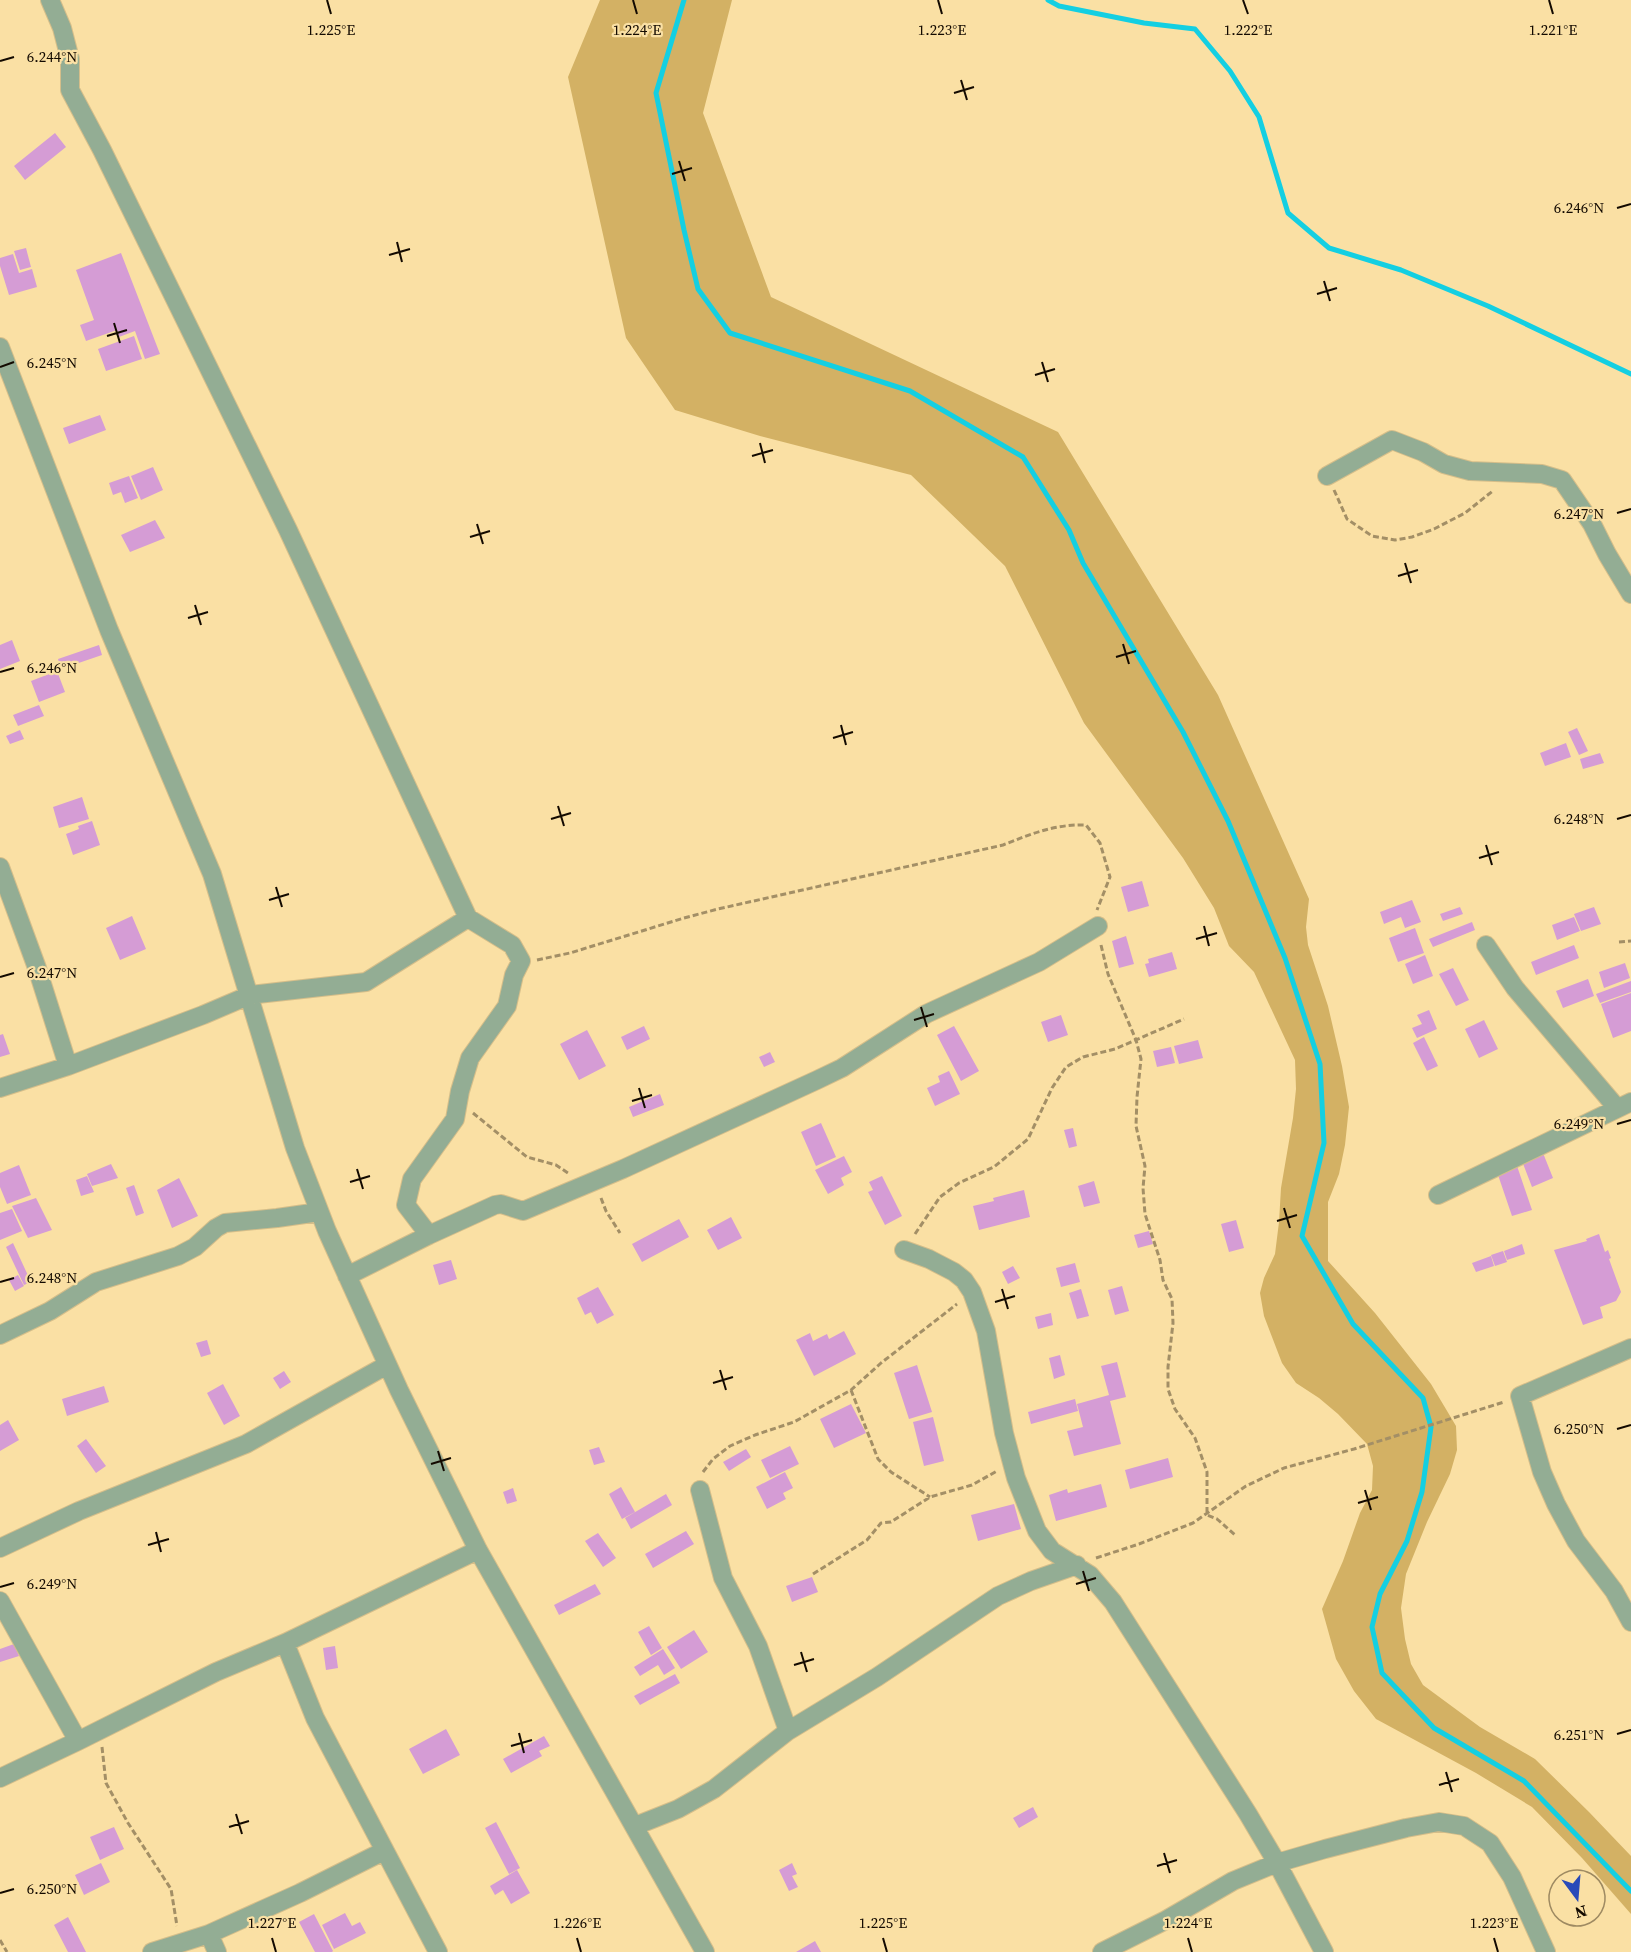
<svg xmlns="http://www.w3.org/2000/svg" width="1631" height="1952" viewBox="0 0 1631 1952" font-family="'Source Serif 4',serif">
<rect width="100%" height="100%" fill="#fae0a4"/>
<!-- green -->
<path fill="#d3b164" d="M600,0H732L703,113L771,297L1058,432L1218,695L1309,899L1306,927L1308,945L1328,1006L1342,1066L1349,1107L1345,1145L1339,1174L1328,1202V1261L1375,1313L1431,1384L1456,1426L1457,1450L1450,1474L1427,1522L1406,1574L1401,1608L1405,1639L1411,1664L1423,1685L1480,1727L1535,1759L1589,1812L1631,1856V1914L1582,1858L1532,1807L1476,1773L1376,1719L1354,1691L1336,1659L1322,1609L1343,1561L1360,1513L1372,1490L1373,1466L1367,1444L1338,1414L1319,1398L1296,1383L1282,1363L1264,1316L1260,1293L1264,1278L1275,1254L1279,1222L1281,1188L1293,1118L1296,1089L1295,1060L1254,972L1229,946L1214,908L1183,858L1084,723L1005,566L911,475L760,436L675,410L626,338L568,77Z"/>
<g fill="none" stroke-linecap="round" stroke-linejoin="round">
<!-- stream -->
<path stroke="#14cfe2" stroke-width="5" d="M684,0L656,93L684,230L698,289L730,333L910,391L1023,457L1069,530L1083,563L1183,732L1228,821L1285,958L1320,1064L1324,1143L1302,1236L1353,1324L1423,1398L1431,1427L1422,1492L1407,1541L1380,1594L1372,1627L1382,1673L1434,1728L1524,1781L1631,1891
M1048,0L1059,6L1144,23L1195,29L1230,71L1259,117L1288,213L1329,248L1401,270L1488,306L1631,374"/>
</g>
<!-- building -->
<path fill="#d59cd5" d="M55,133L66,147L25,180L14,166Z
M26,248L31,267L20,270L14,251Z
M121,253L160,354L145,359L135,331L119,337L117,330L86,341L80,325L94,320L76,270Z
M13,254L19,273L32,269L37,287L9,295L0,266V258Z
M134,336L142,359L106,371L98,349Z
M100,415L106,430L69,444L63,428Z
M153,467L163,490L141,500L131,476Z
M129,476L138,498L125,503L121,492L113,495L109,483Z
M155,520L165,538L130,552L121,535Z
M12,640L20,661L0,669V645Z
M99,645L102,655L61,669L58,659Z
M57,671L65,692L39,702L31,681Z
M39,705L44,716L18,726L13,715Z
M1577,728L1588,751L1579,755L1568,732Z
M20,730L24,739L10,744L6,736Z
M1566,743L1571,757L1545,766L1540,753Z
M1600,753L1604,763L1583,769L1580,759Z
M82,797L89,819L59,828L53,807Z
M92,821L100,845L73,855L66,834L79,829L78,826Z
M1142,881L1149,906L1128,912L1121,887Z
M1412,900L1421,922L1405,928L1401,917L1384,924L1380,912Z
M1460,907L1463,914L1443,921L1440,914Z
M1594,907L1601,924L1581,931L1574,914Z
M132,916L146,949L120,960L106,928Z
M1574,917L1580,931L1557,940L1552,925Z
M1472,922L1475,930L1433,947L1429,939Z
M1415,928L1424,953L1398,962L1389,938Z
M1126,936L1134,964L1119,968L1112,941Z
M1574,945L1579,958L1536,975L1531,962Z
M1172,952L1177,969L1149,977L1145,964L1149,963L1148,959Z
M1425,955L1433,976L1413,984L1405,964Z
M1625,963L1630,978L1604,988L1599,972Z
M1453,968L1469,1000L1456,1006L1439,974Z
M1588,979L1594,996L1563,1008L1556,991Z
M1631,981V992L1600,1003L1596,994Z
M1631,993V1031L1613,1038L1601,1004Z
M1429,1010L1437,1029L1417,1038L1412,1028L1422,1024L1417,1015Z
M1061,1015L1068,1035L1048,1042L1041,1022Z
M1484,1020L1498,1049L1479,1058L1465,1029Z
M644,1026L650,1039L627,1050L621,1037Z
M954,1026L979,1071L961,1081L937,1035Z
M587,1030L606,1066L579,1080L560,1044Z
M3,1034L10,1054L0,1057V1035Z
M1424,1037L1438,1066L1427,1071L1413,1043Z
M1198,1040L1203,1058L1179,1064L1174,1046Z
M1171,1047L1175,1063L1157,1067L1153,1051Z
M770,1052L775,1062L764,1067L759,1057Z
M949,1071L960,1094L935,1106L927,1088L940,1082L938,1076Z
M660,1094L664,1105L633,1117L629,1107Z
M821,1123L836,1157L816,1166L801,1132Z
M1073,1128L1077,1146L1069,1148L1064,1130Z
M1543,1153L1553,1178L1532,1187L1522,1161Z
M844,1156L852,1172L841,1178L844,1185L828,1194L815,1170Z
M111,1164L118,1178L92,1186L87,1174Z
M19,1165L31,1195L7,1204L0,1187V1173Z
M1517,1166L1532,1210L1512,1216L1497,1172Z
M87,1176L94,1192L81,1196L76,1180Z
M882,1176L902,1216L885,1225L868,1192L873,1190L869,1182Z
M179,1178L198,1216L172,1228L157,1190Z
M1094,1181L1100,1203L1084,1207L1078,1186Z
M134,1185L144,1213L136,1216L126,1188Z
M1024,1190L1030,1217L979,1230L973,1206L994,1201L993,1198Z
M36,1198L52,1230L28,1238L12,1206Z
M12,1209L22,1231L0,1240V1213Z
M731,1217L742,1238L718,1250L707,1230Z
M679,1219L689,1237L642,1262L632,1244Z
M1236,1220L1244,1248L1229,1252L1221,1224Z
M1149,1231L1153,1244L1138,1248L1134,1235Z
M1599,1234L1605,1252L1608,1250L1611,1258L1609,1259L1621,1292L1616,1301L1600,1307L1603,1318L1583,1325L1554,1250L1587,1241L1586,1239Z
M13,1243L31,1282L24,1285L6,1247Z
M1522,1244L1525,1254L1507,1260L1504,1251Z
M1503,1251L1507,1262L1495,1266L1491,1255Z
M1491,1256L1494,1266L1476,1272L1472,1263Z
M451,1260L457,1279L439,1285L433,1265Z
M1075,1263L1080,1282L1061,1287L1056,1268Z
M1013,1266L1020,1278L1008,1284L1002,1272Z
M18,1275L24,1286L15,1291L9,1280Z
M1122,1286L1129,1311L1115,1315L1108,1290Z
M598,1287L614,1315L597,1324L591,1312L585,1315L577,1298Z
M1081,1289L1089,1316L1077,1319L1069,1293Z
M1051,1313L1053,1325L1038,1329L1035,1317Z
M844,1331L856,1354L814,1376L796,1340L810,1333L813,1341L827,1334L829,1339Z
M207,1340L211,1354L201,1357L196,1343Z
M1060,1355L1065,1375L1054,1379L1049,1358Z
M1117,1362L1126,1397L1110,1401L1121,1444L1074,1456L1067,1431L1083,1427L1077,1404L1109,1395L1101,1366Z
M917,1365L932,1412L909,1419L894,1373Z
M284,1371L291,1382L280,1389L273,1378Z
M223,1384L240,1416L224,1425L207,1393Z
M104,1386L109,1402L67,1416L62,1399Z
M1075,1399L1078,1411L1031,1424L1028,1412Z
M851,1404L866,1433L834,1448L820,1419Z
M933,1417L944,1461L924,1466L913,1422Z
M8,1420L19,1440L0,1451V1425Z
M86,1439L106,1466L96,1473L77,1446Z
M790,1446L799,1464L770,1478L761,1460Z
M599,1447L605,1462L594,1465L589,1450Z
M746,1449L751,1457L729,1471L723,1462Z
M1168,1458L1173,1477L1130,1489L1125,1470Z
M785,1472L793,1488L783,1493L786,1499L767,1509L756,1487Z
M1101,1484L1107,1507L1056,1521L1049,1495L1067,1489L1068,1493Z
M621,1487L635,1512L622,1519L609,1494Z
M513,1488L517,1501L507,1504L503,1492Z
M666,1494L672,1505L631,1529L625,1518Z
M1014,1504L1021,1529L978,1541L971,1515Z
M686,1531L694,1544L653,1568L645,1554Z
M598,1533L616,1558L603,1567L585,1541Z
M812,1577L818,1592L792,1602L786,1586Z
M595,1584L601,1594L559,1615L554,1605Z
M649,1626L662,1648L651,1655L638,1632Z
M694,1630L708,1652L681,1669L667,1647Z
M14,1644L19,1656L0,1662V1649Z
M335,1646L338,1668L326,1670L323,1648Z
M663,1649L675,1668L664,1675L658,1665L640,1676L634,1667Z
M675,1674L680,1683L640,1705L634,1696Z
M446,1729L460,1755L423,1774L409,1749Z
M544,1736L550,1746L539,1751L542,1756L511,1773L503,1759Z
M1033,1807L1038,1817L1019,1828L1013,1818Z
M496,1822L520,1868L509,1874L485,1828Z
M114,1827L124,1849L100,1860L90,1837Z
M101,1863L110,1882L84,1895L75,1875Z
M792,1863L797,1874L792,1876L798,1887L789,1891L779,1870Z
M517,1870L530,1893L511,1904L503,1890L495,1895L490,1886Z
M345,1913L352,1926L360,1922L366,1933L334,1949L322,1925Z
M314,1914L333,1951L332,1952H315L299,1922Z
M68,1917L86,1952H68L54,1925Z
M815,1941L821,1952H796Z"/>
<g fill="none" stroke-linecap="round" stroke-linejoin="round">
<defs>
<path id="minor" d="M50,0L62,28L70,59V90L102,150L288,530L468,918L512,945L521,961L514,975L507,1006L470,1058L460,1091L455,1119L412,1179L406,1205L429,1235
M0,347L109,630L212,874L295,1148L327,1231L399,1390L478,1550L705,1952
M1327,476L1392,440L1423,452L1444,464L1470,471L1542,474L1562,480L1592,524L1607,554L1631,594
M0,867L37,968L68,1066
M1486,945L1515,988L1617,1108
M0,1088L68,1066L203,1015L250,995L366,982L468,918
M1438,1195L1631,1102
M904,1250L929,1259L954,1272L964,1280L972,1292L986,1331L1004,1433L1016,1478L1037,1531L1052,1551L1090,1575L1113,1602L1248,1814L1277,1863L1324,1952
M347,1276L429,1235L495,1205L501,1204L523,1211L623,1169L817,1080L842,1068L926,1014L1039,962L1098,926
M0,1335L50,1311L96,1282L178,1256L195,1247L216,1228L225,1223L277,1218L319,1212
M1631,1348L1520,1396L1542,1472L1556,1504L1576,1541L1614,1591L1631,1622
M700,1490L723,1578L758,1646L788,1731
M0,1548L79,1511L246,1444L387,1365
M0,1601L78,1741
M285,1643L315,1718L438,1952
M0,1778L78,1741L216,1672L285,1643L478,1550
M635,1826L678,1809L714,1789L788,1731L877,1677L998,1596L1031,1581L1077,1565
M209,1934L217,1952
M152,1952L209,1934L300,1893L384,1851
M1102,1952L1166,1920L1233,1881L1277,1863L1325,1849L1406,1828L1439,1822L1464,1826L1490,1843L1512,1877L1546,1952"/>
</defs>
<!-- minor casing -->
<use href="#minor" stroke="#d5be8a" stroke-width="20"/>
<!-- path -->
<path stroke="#a38f66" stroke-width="3" stroke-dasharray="6 3" stroke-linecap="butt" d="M1334,490L1347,519L1372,536L1395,540L1412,537L1434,529L1465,513L1494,490
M1619,942L1631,941
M1101,945L1108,974L1136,1040L1141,1059L1137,1097L1136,1126L1145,1166L1143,1188L1145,1214L1160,1260L1163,1280L1172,1299L1173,1323L1168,1367V1389L1175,1409L1195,1438L1207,1472V1515L1217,1519L1235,1535
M537,960L570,953L684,918L718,909L1003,845C1031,834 1054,824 1086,825L1100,843L1110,877L1097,910
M473,1113L527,1157L556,1165L568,1173
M601,1198L606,1211L620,1233
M915,1234L940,1197L959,1183L994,1167L1028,1139L1052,1088L1066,1067L1083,1057L1115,1049L1184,1019
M851,1390L878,1459L891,1472L930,1497
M703,1472L713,1459L730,1446L755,1435L794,1422L851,1390L881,1363L957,1304
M1096,1558L1139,1544L1193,1523L1246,1486L1284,1468L1354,1449L1504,1402
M813,1574L867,1540L881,1523L891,1522L930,1497L972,1485L997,1471
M102,1747L106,1783L128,1823L171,1889L177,1926
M0,1940L7,1952"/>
<!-- minor -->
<use href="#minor" stroke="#93ad94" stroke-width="18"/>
</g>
<!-- ticks -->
<path fill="none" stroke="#130a00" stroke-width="2" d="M327,0L331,14M633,0L637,14M938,0L942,14M1243,0L1248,14M1549,0L1553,14M0,61L14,57M961,80L967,100M954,93L974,87M679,161L685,181M672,174L692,168M1617,208L1631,204M397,242L402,262M389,255L410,249M1324,281L1330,301M1317,294L1337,288M114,323L120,343M107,336L127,330M1042,362L1048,382M0,367L14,362M1035,375L1055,369M760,443L765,463M752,456L773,450M1617,513L1631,509M477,524L483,544M470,537L490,531M1405,563L1411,583M1398,576L1418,570M195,605L201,625M188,618L208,612M1123,644L1129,664M1116,657L1136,651M0,672L14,668M841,725L846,745M833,738L853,732M558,806L564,826M551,819L571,813M1617,819L1631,815M1486,845L1492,865M1479,858L1499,852M276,887L282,907M269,900L289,894M1204,926L1209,946M1196,939L1217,933M0,977L14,973M921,1007L927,1027M914,1020L934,1014M639,1088L645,1108M632,1101L652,1095M1617,1124L1631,1120M357,1169L363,1189M350,1182L370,1176M1284,1208L1290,1228M1277,1221L1297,1215M0,1282L14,1278M1002,1289L1008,1309M995,1302L1015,1296M720,1370L726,1390M713,1383L733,1377M1617,1429L1631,1425M438,1451L444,1471M431,1464L451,1458M1365,1490L1371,1510M1358,1503L1378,1497M156,1532L161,1552M148,1545L169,1539M1083,1571L1089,1591M1076,1584L1096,1578M0,1587L14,1583M801,1652L807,1672M794,1665L814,1659M519,1733L524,1753M1617,1734L1631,1730M511,1746L532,1740M1446,1772L1452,1792M1439,1785L1459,1779M236,1814L242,1834M229,1827L249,1821M1164,1853L1170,1873M1157,1866L1177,1860M0,1893L14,1889M272,1938L276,1952M577,1938L581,1952M883,1938L887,1952M1188,1938L1192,1952M1494,1938L1498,1952"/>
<g font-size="15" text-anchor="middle" fill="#130a00" stroke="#fae0a4" stroke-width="4.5" stroke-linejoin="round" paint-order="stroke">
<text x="331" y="35">1.225°E</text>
<text x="637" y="35">1.224°E</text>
<text x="942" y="35">1.223°E</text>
<text x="1248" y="35">1.222°E</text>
<text x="1553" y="35">1.221°E</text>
<text x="52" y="62">6.244°N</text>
<text x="1579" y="213">6.246°N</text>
<text x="52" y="368">6.245°N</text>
<text x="1579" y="519">6.247°N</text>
<text x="52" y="673">6.246°N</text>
<text x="1579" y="824">6.248°N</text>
<text x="52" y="978">6.247°N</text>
<text x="1579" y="1129">6.249°N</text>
<text x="52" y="1283">6.248°N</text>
<text x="1579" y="1434">6.250°N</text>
<text x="52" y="1589">6.249°N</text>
<text x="1579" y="1740">6.251°N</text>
<text x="52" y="1894">6.250°N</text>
<text x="272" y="1928">1.227°E</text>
<text x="577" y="1928">1.226°E</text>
<text x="883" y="1928">1.225°E</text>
<text x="1188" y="1928">1.224°E</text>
<text x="1494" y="1928">1.223°E</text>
</g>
<!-- north arrow -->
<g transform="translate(1577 1898) rotate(164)"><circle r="28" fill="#fae0a4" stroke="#9e8a62" stroke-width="1.5"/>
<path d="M0-4.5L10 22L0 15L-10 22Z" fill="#294ab9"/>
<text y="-9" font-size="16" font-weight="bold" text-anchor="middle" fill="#130a00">N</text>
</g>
</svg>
